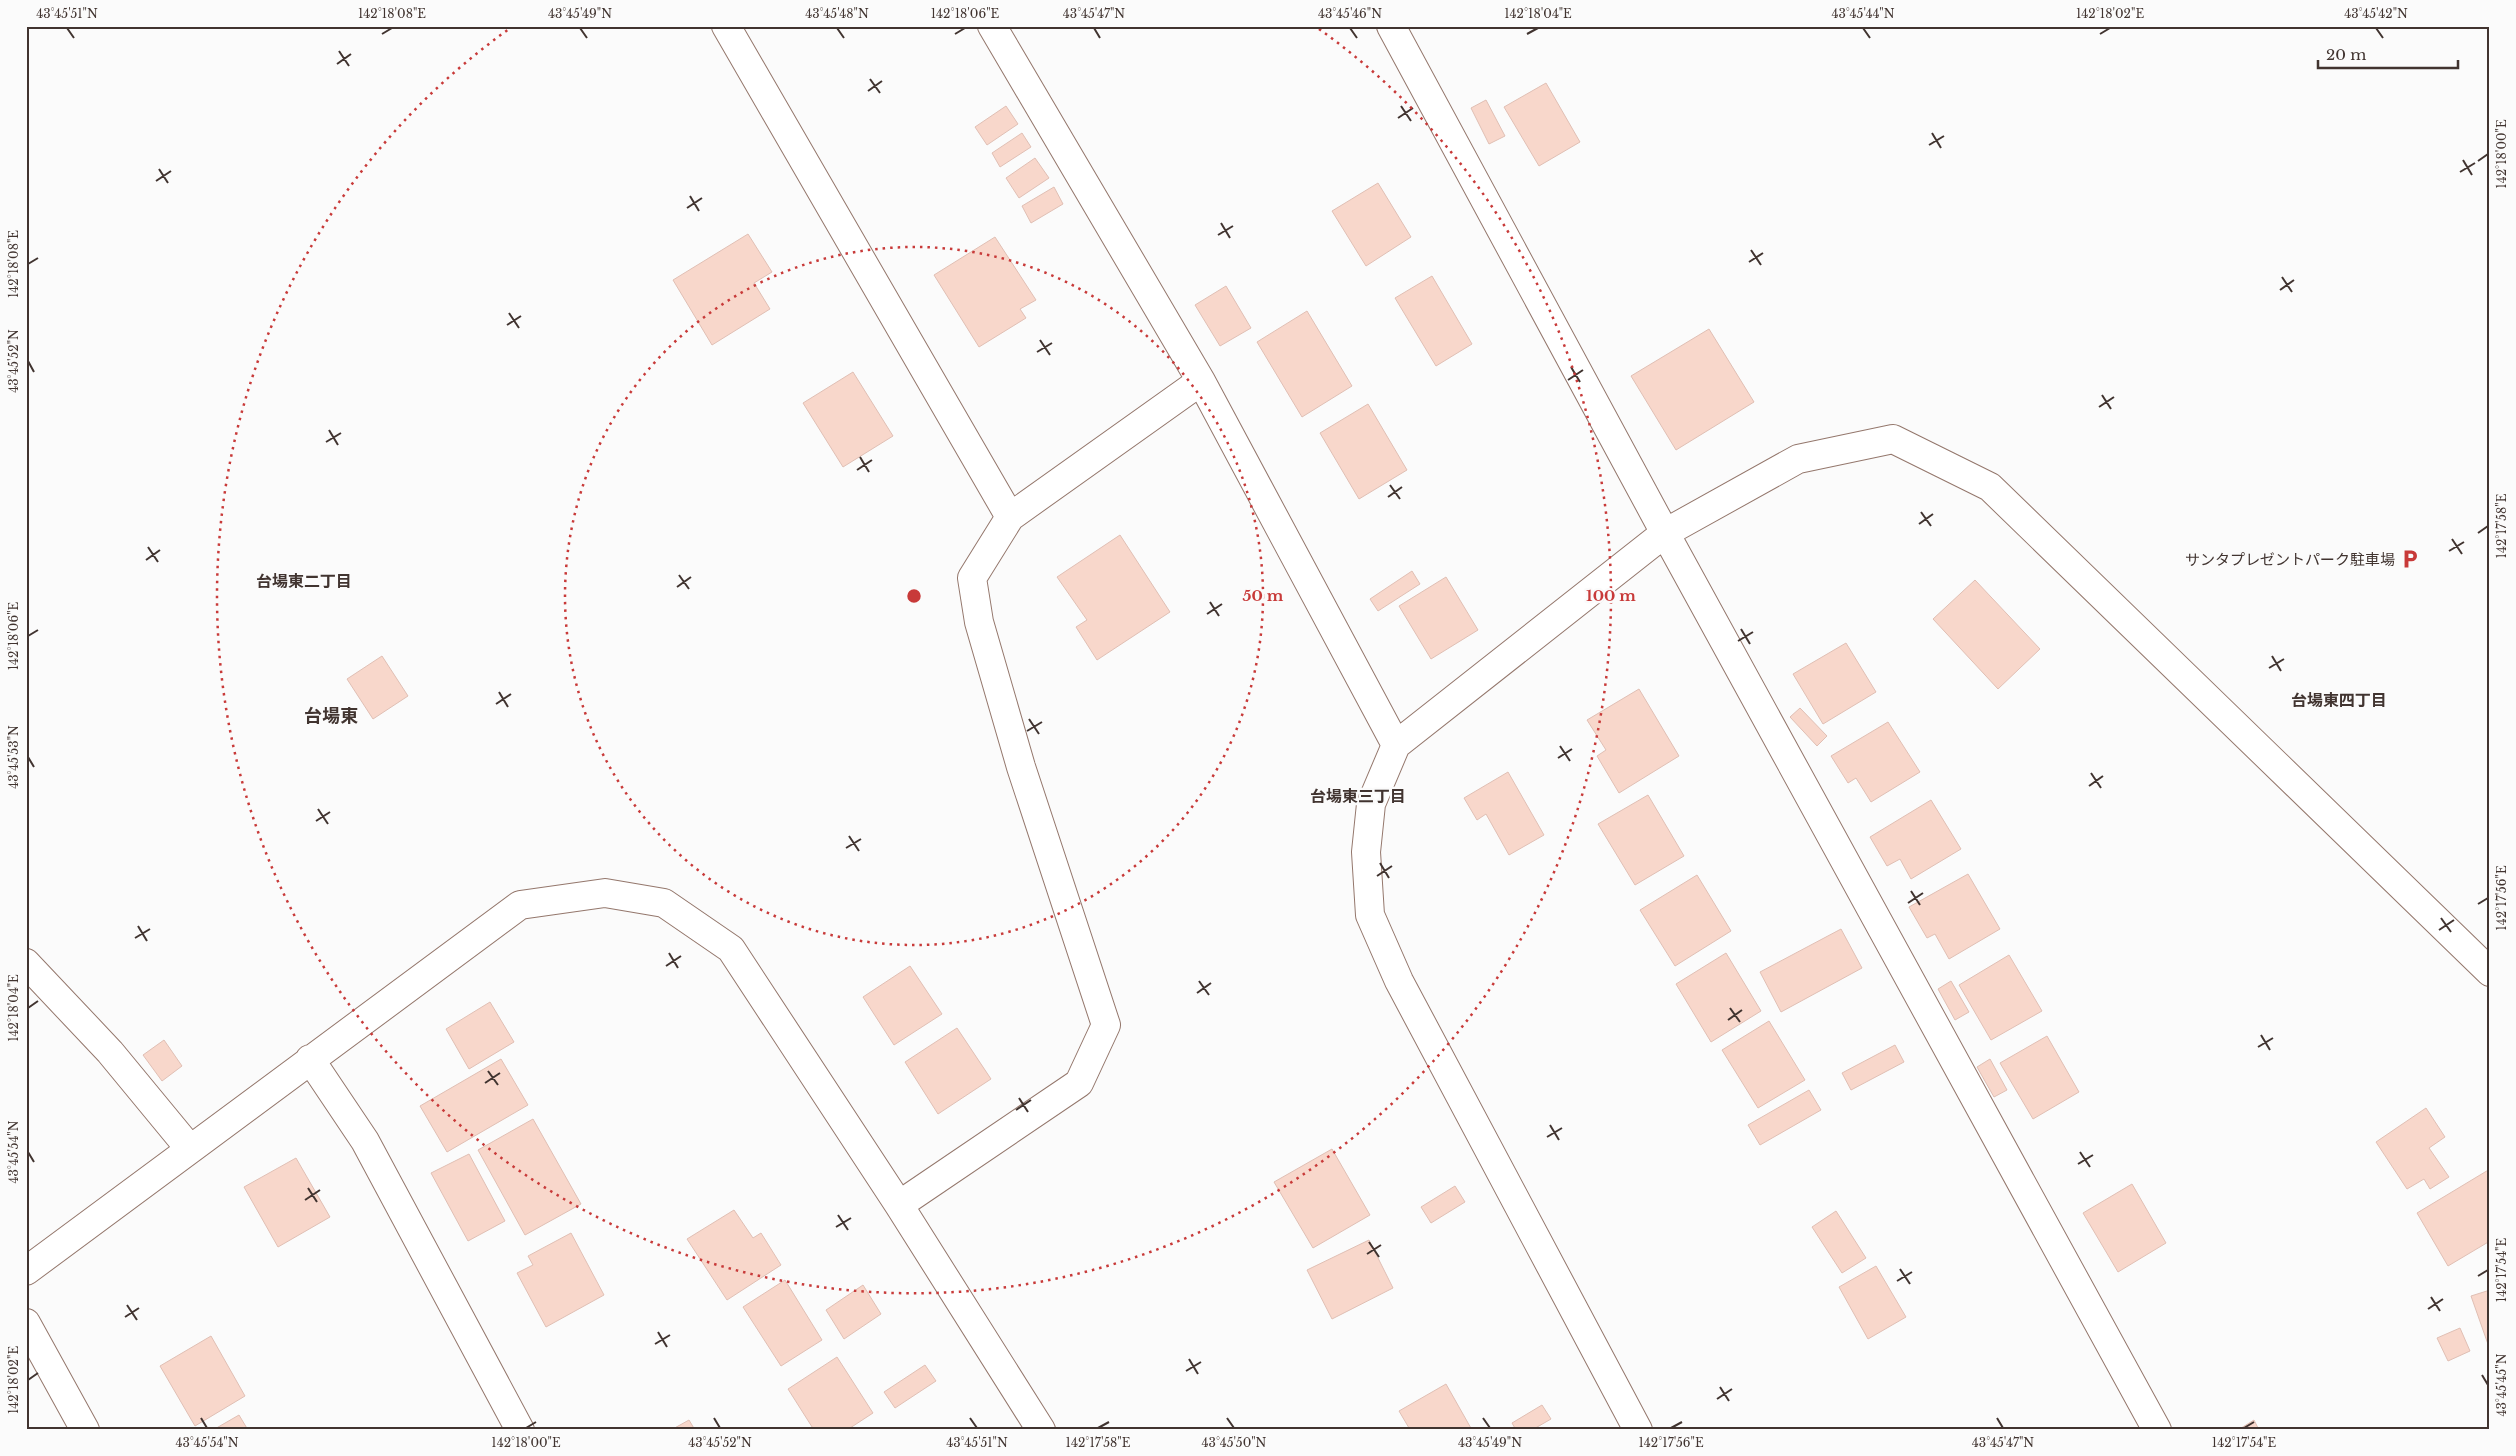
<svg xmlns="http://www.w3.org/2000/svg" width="2516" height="1456" viewBox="0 0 2516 1456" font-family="'Libre Baskerville','Noto Sans JP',serif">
<rect width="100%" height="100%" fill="#fbfbfb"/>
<!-- building -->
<path fill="#f8d7cb" stroke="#e0bfb4" d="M1546,83L1580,142L1539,166L1504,107Z
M1486,100L1505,136L1489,144L1471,108Z
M1006,106L1018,124L987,145L975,127Z
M1022,133L1031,147L1000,167L992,153Z
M1035,158L1049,178L1019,198L1006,178Z
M1378,183L1411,237L1366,266L1332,211Z
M1054,187L1063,204L1031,223L1022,206Z
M748,234L772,272L754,283L770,309L712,345L673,280Z
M995,237L1036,300L1020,309L1026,318L979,347L934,275Z
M1432,276L1472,344L1436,366L1395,298Z
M1226,286L1251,328L1220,346L1195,305Z
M1307,311L1352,386L1302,417L1257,342Z
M1709,329L1754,402L1676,450L1631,376Z
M853,372L893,436L843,467L803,403Z
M1368,404L1407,470L1359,499L1320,433Z
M1120,535L1170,612L1097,660L1076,627L1087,620L1057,577Z
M1412,571L1420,584L1378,611L1370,599Z
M1446,577L1478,630L1431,659L1399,606Z
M1975,580L2040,649L1998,689L1933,619Z
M1846,643L1876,692L1823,724L1793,674Z
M382,656L408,696L373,719L347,679Z
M1639,689L1679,756L1619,793L1597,756L1606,750L1587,720Z
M1800,708L1827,736L1817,746L1790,717Z
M1888,722L1920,772L1871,802L1856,778L1848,783L1831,756Z
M1508,772L1544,835L1509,855L1486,814L1477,820L1464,798Z
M1648,795L1684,856L1635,885L1598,824Z
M1931,800L1961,849L1911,879L1900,859L1887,866L1870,837Z
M1968,874L2000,929L1949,959L1935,934L1927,938L1909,907Z
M1697,875L1731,931L1675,966L1640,910Z
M1841,929L1862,968L1781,1012L1760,972Z
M1726,953L1761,1011L1711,1042L1676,984Z
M2009,955L2042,1011L1991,1040L1959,985Z
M910,966L942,1014L894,1045L863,997Z
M1951,981L1969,1012L1955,1020L1938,989Z
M490,1002L514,1042L469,1069L446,1029Z
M1769,1021L1805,1080L1758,1108L1722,1050Z
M957,1028L991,1079L938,1114L905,1062Z
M2047,1036L2079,1092L2033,1119L2000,1063Z
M164,1040L182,1066L162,1081L143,1055Z
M1895,1045L1904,1062L1851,1090L1842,1073Z
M501,1059L528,1105L447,1152L420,1106Z
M1990,1059L2007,1090L1994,1097L1977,1067Z
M1809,1090L1821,1110L1760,1145L1748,1125Z
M2426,1108L2445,1137L2429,1148L2449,1177L2430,1189L2424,1179L2407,1189L2376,1142Z
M533,1119L581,1204L525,1235L478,1150Z
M1332,1149L1370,1215L1313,1248L1274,1182Z
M469,1154L505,1221L468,1241L431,1173Z
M296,1158L330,1217L278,1247L244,1187Z
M2490,1169V1241L2448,1266L2417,1213Z
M2132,1184L2166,1243L2118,1272L2083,1213Z
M1455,1186L1465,1202L1431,1223L1421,1207Z
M734,1210L753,1238L761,1233L781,1265L727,1300L687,1239Z
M1836,1211L1866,1258L1842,1273L1812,1227Z
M571,1233L604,1295L546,1327L517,1273L533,1265L528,1256Z
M1369,1240L1393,1288L1332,1319L1307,1270Z
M1876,1266L1906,1317L1868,1339L1839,1287Z
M785,1280L822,1340L781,1366L743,1307Z
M863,1285L881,1314L844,1339L826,1310Z
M2490,1290V1347H2489L2471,1296Z
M2460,1328L2470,1351L2448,1361L2437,1338Z
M211,1336L245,1396L195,1426L160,1366Z
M837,1357L873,1413L847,1430H814L788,1389Z
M925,1365L936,1381L895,1408L884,1392Z
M1446,1384L1472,1430H1406L1409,1428L1399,1411Z
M1542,1405L1551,1419L1532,1430H1516L1512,1423Z
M239,1415L248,1430H213Z
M689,1420L695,1430H671Z
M2254,1420L2259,1430H2238Z"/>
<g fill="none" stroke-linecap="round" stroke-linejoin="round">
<defs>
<path id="minor" d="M726,26L1010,517
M992,26L1201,381L1396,745
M1391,26L1665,533L2157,1430
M26,963L110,1052L190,1149
M310,1059L365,1141L520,1430
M899,1205L1079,1083L1106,1025L1021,767L979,622L972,578L1010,517L1201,381
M26,1271L520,905L605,893L664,903L731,949L899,1205L1041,1430
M26,1323L85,1430
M1638,1430L1399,981L1370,915L1366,852L1371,804L1396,745L1665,533L1798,459L1893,439L1990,487L2490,972"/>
</defs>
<!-- minor casing -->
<use href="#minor" stroke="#94776c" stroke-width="30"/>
<!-- minor -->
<use href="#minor" stroke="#fff" stroke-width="28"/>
</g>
<!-- ticks -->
<path fill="none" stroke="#413430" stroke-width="2" d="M67,28L74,38M580,28L587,38M837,28L844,38M1094,28L1100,38M1350,28L1357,38M1863,28L1870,38M2376,28L2383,38M382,34L392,28M955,34L965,28M1527,34L1538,28M2100,34L2110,28M339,51L349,66M337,64L351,54M870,79L880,93M868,91L882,81M1401,106L1411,121M1398,118L1413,108M1932,133L1941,148M1929,145L1944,136M2463,160L2472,175M2478,161L2488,154M159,169L168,183M2460,172L2475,163M156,181L171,171M690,196L699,211M687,208L702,198M1221,223L1230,238M1218,235L1233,226M1751,250L1761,265M1749,262L1763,253M28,264L38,258M2282,277L2292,292M2280,290L2294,280M509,313L519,328M507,325L521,316M1040,340L1050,355M1037,352L1052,343M28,361L34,372M1571,367L1580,382M1568,380L1583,370M2102,395L2111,409M2099,407L2114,397M329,430L338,445M326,442L341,433M860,457L869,472M857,470L872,460M1390,485L1400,499M1388,497L1402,487M1921,512L1931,526M1919,524L1933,514M2478,533L2488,526M2452,539L2462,554M148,547L158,562M2449,551L2464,542M146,560L160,550M679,575L689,589M677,587L691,577M1210,602L1219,616M1207,614L1222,604M1741,629L1750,644M28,636L38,630M1738,641L1753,632M2272,656L2281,671M2269,668L2284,659M499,692L508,707M496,704L511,694M1029,719L1039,734M1027,731L1042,722M1560,746L1570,761M28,757L34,767M1558,758L1572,749M2091,773L2101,788M2089,786L2103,776M318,809L328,824M316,821L330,812M849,836L859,851M846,848L861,839M1380,863L1389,878M1377,876L1392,866M1911,891L1920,905M1908,903L1923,893M2478,904L2488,898M2441,918L2451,932M138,926L147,941M2439,930L2454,920M135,938L150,929M669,953L678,968M666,966L681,956M1199,981L1209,995M1197,993L1211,983M28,1008L38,1001M1730,1008L1740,1022M1728,1020L1742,1010M2261,1035L2270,1050M2258,1047L2273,1038M488,1071L498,1085M485,1083L500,1073M1019,1098L1028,1112M1016,1110L1031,1100M1550,1125L1559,1140M1547,1137L1562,1128M28,1152L34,1162M2080,1152L2090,1167M2078,1164L2093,1155M308,1188L317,1202M305,1200L320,1190M838,1215L848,1230M836,1227L851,1218M1369,1242L1379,1257M1367,1254L1381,1245M1900,1269L1910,1284M2478,1276L2488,1270M1897,1281L1912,1272M2431,1297L2440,1311M127,1305L137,1320M2428,1309L2443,1299M125,1317L139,1308M658,1332L667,1347M655,1344L670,1335M1189,1359L1198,1374M1186,1371L1201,1362M2482,1375L2488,1385M28,1380L38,1373M1720,1387L1729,1401M1717,1399L1732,1389M201,1418L207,1428M714,1418L720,1428M970,1418L977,1428M1227,1418L1234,1428M1483,1418L1490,1428M1997,1418L2003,1428M526,1428L536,1422M1098,1428L1109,1422M1671,1428L1682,1422M2244,1428L2254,1422"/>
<!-- distance rings -->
<g fill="none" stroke="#c83a39" stroke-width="2.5" stroke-dasharray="2.5 5">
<circle cx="914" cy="596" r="349"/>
<path d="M1319 29A697 697 0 1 1 509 29"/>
</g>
<!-- icons -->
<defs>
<symbol id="parking-bare" viewBox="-9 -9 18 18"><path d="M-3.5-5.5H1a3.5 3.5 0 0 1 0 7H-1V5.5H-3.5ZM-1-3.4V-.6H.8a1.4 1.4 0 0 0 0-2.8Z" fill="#c83a39" stroke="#fbfbfb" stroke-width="2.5" paint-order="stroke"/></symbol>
</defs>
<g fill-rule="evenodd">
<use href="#parking-bare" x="2396" y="545" width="28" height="28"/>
</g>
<g text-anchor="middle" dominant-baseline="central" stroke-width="4.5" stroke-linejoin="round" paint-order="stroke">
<!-- poi labels -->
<g font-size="15" fill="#413430" stroke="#fbfbfb" text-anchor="end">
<text x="2395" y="559">サンタプレゼントパーク駐車場</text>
</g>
<!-- neighbourhood labels -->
<g font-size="16" font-weight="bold" fill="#413430" stroke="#fbfbfb">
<text x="304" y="581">台場東二丁目</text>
<text x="2339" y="700">台場東四丁目</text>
<text x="1358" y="796">台場東三丁目</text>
</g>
<!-- quarter labels -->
<g font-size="18" font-weight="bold" fill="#413430" stroke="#fbfbfb">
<text x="331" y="716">台場東</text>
</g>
</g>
<circle cx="914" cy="596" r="8" fill="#c83a39" stroke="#fbfbfb" stroke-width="2.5"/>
<g font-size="15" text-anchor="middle" font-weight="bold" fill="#c83a39" stroke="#fbfbfb" stroke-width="4.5" stroke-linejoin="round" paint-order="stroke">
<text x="1263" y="601">50 m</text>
<text x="1611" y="601">100 m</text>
</g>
<!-- border -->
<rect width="2516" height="1456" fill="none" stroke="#fbfbfb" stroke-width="55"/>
<!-- scale -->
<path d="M2318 60v8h140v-8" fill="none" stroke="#413430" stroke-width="2.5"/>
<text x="2326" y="60" font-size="15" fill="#413430" stroke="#fbfbfb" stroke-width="4" paint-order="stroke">20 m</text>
<rect x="28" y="28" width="2460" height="1400" fill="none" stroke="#413430" stroke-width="2"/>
<g font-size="12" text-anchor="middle" fill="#413430">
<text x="67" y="18">43°45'51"N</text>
<text x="392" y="18">142°18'08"E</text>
<text x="580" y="18">43°45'49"N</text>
<text x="837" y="18">43°45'48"N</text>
<text x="965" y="18">142°18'06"E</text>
<text x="1094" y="18">43°45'47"N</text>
<text x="1350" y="18">43°45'46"N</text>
<text x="1538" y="18">142°18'04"E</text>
<text x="1863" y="18">43°45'44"N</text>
<text x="2110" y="18">142°18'02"E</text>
<text x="2376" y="18">43°45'42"N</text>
<text transform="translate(2502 154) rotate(-90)" y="4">142°18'00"E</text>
<text transform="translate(14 264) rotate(-90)" y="4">142°18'08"E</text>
<text transform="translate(14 361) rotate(-90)" y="4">43°45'52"N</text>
<text transform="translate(2502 526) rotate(-90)" y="4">142°17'58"E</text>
<text transform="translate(14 636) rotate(-90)" y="4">142°18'06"E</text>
<text transform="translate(14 757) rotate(-90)" y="4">43°45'53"N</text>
<text transform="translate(2502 898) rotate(-90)" y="4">142°17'56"E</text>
<text transform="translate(14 1008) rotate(-90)" y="4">142°18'04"E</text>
<text transform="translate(14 1152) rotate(-90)" y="4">43°45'54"N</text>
<text transform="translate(2502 1270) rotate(-90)" y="4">142°17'54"E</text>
<text transform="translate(14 1380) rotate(-90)" y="4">142°18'02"E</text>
<text transform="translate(2502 1385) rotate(-90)" y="4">43°45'45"N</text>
<text x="207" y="1447">43°45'54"N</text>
<text x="526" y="1447">142°18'00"E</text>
<text x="720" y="1447">43°45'52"N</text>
<text x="977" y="1447">43°45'51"N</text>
<text x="1098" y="1447">142°17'58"E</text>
<text x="1234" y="1447">43°45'50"N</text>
<text x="1490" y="1447">43°45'49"N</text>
<text x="1671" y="1447">142°17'56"E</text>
<text x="2003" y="1447">43°45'47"N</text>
<text x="2244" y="1447">142°17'54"E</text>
</g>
</svg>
